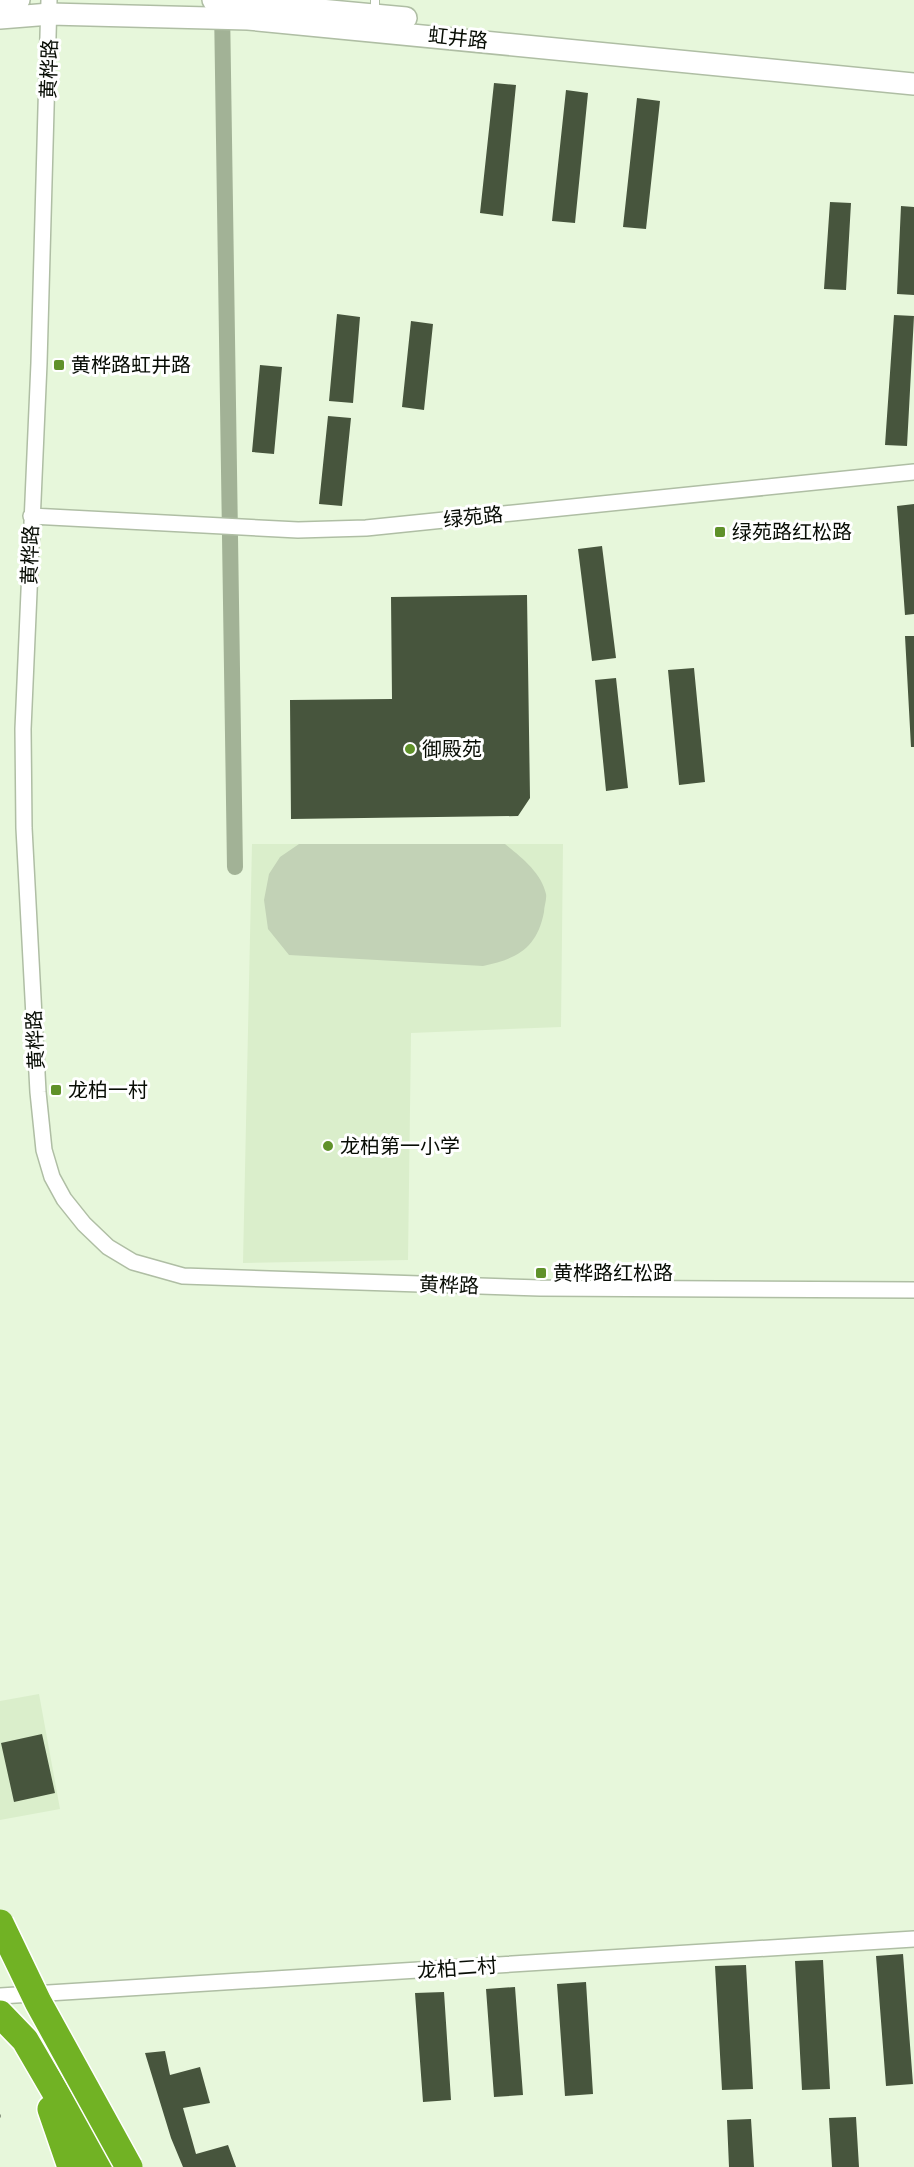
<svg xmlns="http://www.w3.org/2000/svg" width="914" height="2167" viewBox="0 0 914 2167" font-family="Cabin,'Noto Sans SC',sans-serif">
<rect width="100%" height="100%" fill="#e7f7db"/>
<!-- built -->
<path fill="#daeecb" d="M252,844H563L561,1027L411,1033L408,1260L243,1263Z
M39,1694L60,1809L0,1820V1701Z"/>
<!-- green -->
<path fill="#c2d2b6" d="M299,844H505C520,856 542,873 546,894C547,899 544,907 544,912C537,949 516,959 483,966L289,955L268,929L264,900L269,874L280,857Z"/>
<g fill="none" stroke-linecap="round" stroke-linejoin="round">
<!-- canal -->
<path stroke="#a2b296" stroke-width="16" d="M222,7L235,867"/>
</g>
<!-- building -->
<path fill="#47553d" d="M494,83L516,85L503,216L480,213Z
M566,90L588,93L575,223L552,221Z
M637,98L660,101L646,229L623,227Z
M830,202L851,203L846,290L824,289Z
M901,206L914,207V295L897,294Z
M337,314L360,317L353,403L329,401Z
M894,315L914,316L907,446L885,445Z
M411,321L433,324L424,410L402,407Z
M260,365L282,367L274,454L252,452Z
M328,416L351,418L342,506L319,504Z
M914,504V614L905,615L897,506Z
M602,546L616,658L592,661L578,549Z
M527,595L530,798L518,816L291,819L290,700L392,699L391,597Z
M905,636H914V747H911Z
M694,668L705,782L679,785L668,670Z
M616,678L628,788L606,791L595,680Z
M42,1734L55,1793L14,1802L1,1743Z
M903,1954L913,2084L886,2086L876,1956Z
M823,1960L830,2089L802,2090L795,1961Z
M746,1965L753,2089L722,2090L715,1966Z
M586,1982L593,2094L565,2096L557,1984Z
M515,1987L523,2095L494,2097L486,1989Z
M444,1992L451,2100L423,2102L415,1993Z
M165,2051L170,2075L200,2067L210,2103L183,2108L196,2154L228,2145L236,2167H183L171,2138L145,2053Z
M856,2117L859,2167H832L829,2118Z
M751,2119L754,2167H729L727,2120Z"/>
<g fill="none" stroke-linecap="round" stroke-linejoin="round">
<defs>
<path id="lane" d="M375,14V0"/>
<path id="street" d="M49,0L39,363L23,729L24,828L38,1092L44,1150L52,1177L64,1199L84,1224L108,1247L133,1262L183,1276L540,1288L914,1290
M31,516L298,530L366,528L914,472
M0,1996L914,1939"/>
<path id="secondary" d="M213,0L406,18
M0,2L19,0
M0,18L50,14L248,19L914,84"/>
<path id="highway" d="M0,2014L25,2040L99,2167
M51,2109L71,2167"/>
</defs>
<!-- lane casing -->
<use href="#lane" stroke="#afbea4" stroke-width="10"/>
<!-- street casing -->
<use href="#street" stroke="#afbea4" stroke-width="18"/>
<!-- secondary casing -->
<use href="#secondary" stroke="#afbea4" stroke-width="24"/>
<!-- highway casing -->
<use href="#highway" stroke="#fff" stroke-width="30"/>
<!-- path -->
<path stroke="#8e9985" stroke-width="3" stroke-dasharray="4.5 3" stroke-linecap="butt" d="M0,2116H1"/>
<!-- lane -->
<use href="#lane" stroke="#fff" stroke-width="8"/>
<!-- street -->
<use href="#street" stroke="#fff" stroke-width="15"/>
<!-- secondary -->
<use href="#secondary" stroke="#fff" stroke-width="21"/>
<!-- highway -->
<use href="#highway" stroke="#71b224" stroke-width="27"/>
<defs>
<path id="highway-bridge" d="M0,1923L38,2002L129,2167"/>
</defs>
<!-- highway-bridge casing -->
<use href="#highway-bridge" stroke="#fff" stroke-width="30" stroke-linecap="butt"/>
<!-- highway-bridge -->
<use href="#highway-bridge" stroke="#71b224" stroke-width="27"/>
</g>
<!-- markers -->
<g fill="#5f9129" stroke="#fff" stroke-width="2">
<rect x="53" y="359" width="12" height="12" rx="3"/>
<rect x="714" y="526" width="12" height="12" rx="3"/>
<circle cx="410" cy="749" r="6"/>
<rect x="50" y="1084" width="12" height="12" rx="3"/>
<circle cx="328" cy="1146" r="6"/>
<rect x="535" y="1267" width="12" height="12" rx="3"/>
</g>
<g text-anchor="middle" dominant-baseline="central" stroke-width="6" stroke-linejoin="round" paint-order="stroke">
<!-- street labels -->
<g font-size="20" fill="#080d05" stroke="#fff">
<text transform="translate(458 38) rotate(6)">虹井路</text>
<text transform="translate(49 69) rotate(-88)">黄桦路</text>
<text transform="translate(473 517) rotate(-6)">绿苑路</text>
<text transform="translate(30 555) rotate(-88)">黄桦路</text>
<text transform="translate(35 1040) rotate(-93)">黄桦路</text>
<text transform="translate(449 1285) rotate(2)">黄桦路</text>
<text transform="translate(457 1968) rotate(-4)">龙柏二村</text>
</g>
<!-- poi labels -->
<g font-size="20" fill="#080d05" stroke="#fff" text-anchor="start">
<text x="71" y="365">黄桦路虹井路</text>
<text x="732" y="532">绿苑路红松路</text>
<text x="422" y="749">御殿苑</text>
<text x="68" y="1090">龙柏一村</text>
<text x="340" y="1146">龙柏第一小学</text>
<text x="553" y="1273">黄桦路红松路</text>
</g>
</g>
</svg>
